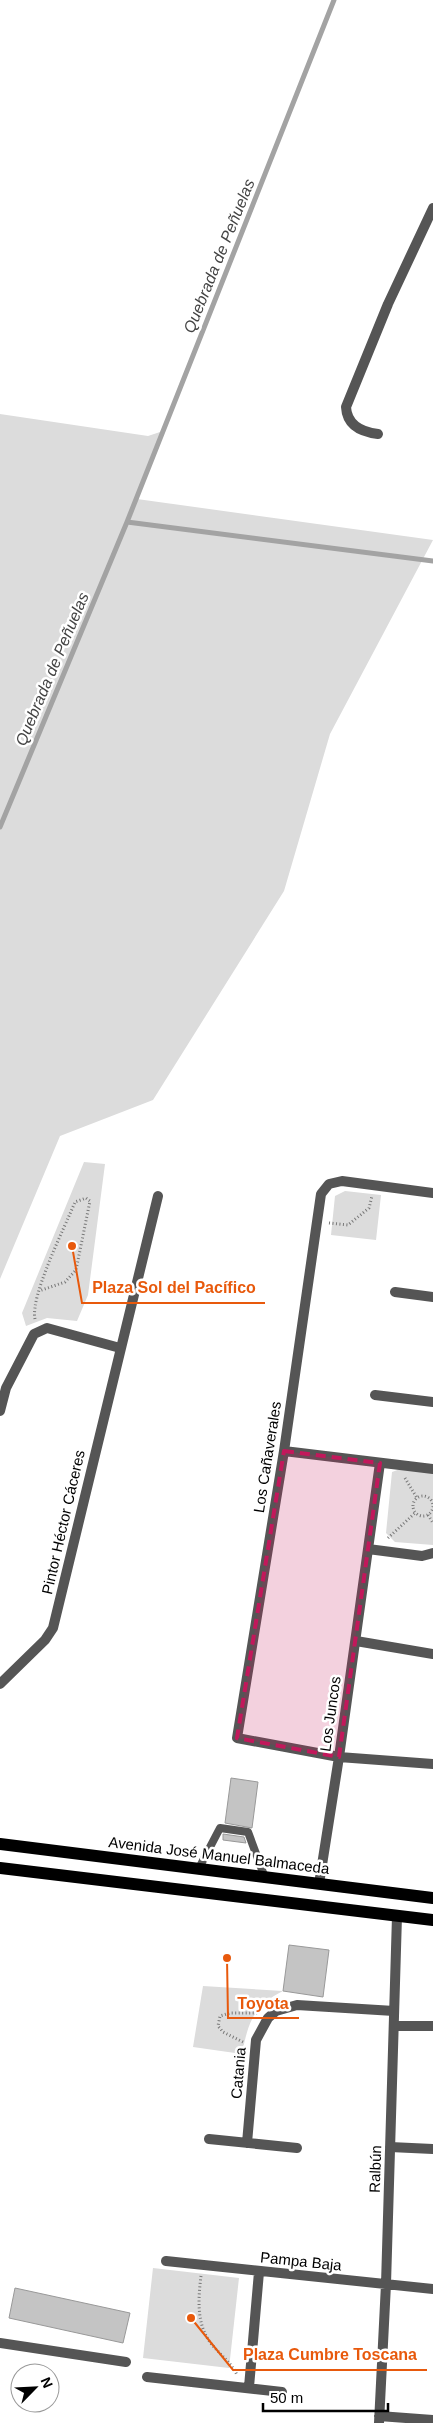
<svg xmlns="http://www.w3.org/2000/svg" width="433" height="2423" viewBox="0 0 433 2423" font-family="Helvetica,sans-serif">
<rect width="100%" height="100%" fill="#fff"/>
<!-- green -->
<path fill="#dcdcdc" d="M0,414L148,436L163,431L137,499L433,540L330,734L284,891L153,1100L60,1136L0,1279Z
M84,1162L105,1164L88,1295L77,1321L47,1318L26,1326L22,1313Z
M345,1191L381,1195L376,1240L331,1235L335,1196Z
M403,1468L433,1473V1545L395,1542L386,1533L392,1472Z
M203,1986L283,1991C253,2006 248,2023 242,2054L193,2047Z
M153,2268L239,2278L229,2368L143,2358Z"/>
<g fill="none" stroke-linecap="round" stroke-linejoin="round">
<!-- stream -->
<path stroke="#a3a3a3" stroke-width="5" d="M127,522L334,0
M0,827L127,522L433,561"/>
</g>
<!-- building -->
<path fill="#c4c4c4" stroke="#999" d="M231,1778L258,1782L252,1828L225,1823Z
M223,1834L244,1837L246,1843L223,1840Z
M289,1945L329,1950L323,1997L283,1991Z
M15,2288L130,2313L123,2343L9,2318Z"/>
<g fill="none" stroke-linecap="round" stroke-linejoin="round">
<!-- path -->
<path stroke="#777" stroke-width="3" stroke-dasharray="1 2.5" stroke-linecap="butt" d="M329,1223L348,1225L369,1208L372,1196
M35,1319C30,1296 65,1227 75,1202L86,1198L90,1201L76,1270L65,1282L39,1291
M405,1478L417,1498
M413 1506a10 10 0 1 1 20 0a10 10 0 1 1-20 0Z
M428,1515L433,1523
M388,1538L415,1513
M243,2042L223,2032L218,2026L220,2016L230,2013H258
M201,2276C198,2300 196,2328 214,2347C222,2356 232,2364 237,2375"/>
<!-- service -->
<path stroke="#555" stroke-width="8" d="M198,1870L220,1828L248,1832L265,1878"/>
<!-- minor -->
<path stroke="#555" stroke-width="10" d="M378,434C361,432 347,425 346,407L388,304L433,208
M433,1193L342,1181L329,1184L321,1194L284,1451L237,1738L339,1757L433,1764
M395,1292L433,1297
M375,1395L433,1402
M0,1411L6,1388L34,1334L47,1328L120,1348
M284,1451L433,1469
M368,1549L422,1556L433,1553
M356,1641L433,1654
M0,1684L45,1640L53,1628L158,1196
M319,1884L339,1757L380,1463
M394,2026H433
M209,2139L297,2148
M247,2143L256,2040L268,2018L276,2011L297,2005L394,2011
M390,2147L433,2149
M166,2261L433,2289
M0,2343L126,2362
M147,2377L282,2392
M249,2387L259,2272
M379,2416L433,2420
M379,2423L386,2284L397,1916"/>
<!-- primary -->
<path stroke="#000" stroke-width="12" d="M0,1844L433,1898
M0,1868L433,1920"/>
</g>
<!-- marked area -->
<path fill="#c2185b" fill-opacity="0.2" stroke="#c2185b" stroke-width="4" stroke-dasharray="10 6" stroke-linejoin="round" d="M284,1451L380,1463L339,1757L237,1738Z"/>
<g text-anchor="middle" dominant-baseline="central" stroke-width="5" stroke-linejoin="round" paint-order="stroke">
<!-- street labels -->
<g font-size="15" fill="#000" stroke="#fff">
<text transform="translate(267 1457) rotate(-81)">Los Cañaverales</text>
<text transform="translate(63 1522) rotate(-77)">Pintor Héctor Cáceres</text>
<text transform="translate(330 1714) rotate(-82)">Los Juncos</text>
<text transform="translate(219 1855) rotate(7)">Avenida José Manuel Balmaceda</text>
<text transform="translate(238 2073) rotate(-85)">Catania</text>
<text transform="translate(375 2169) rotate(-88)">Ralbún</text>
<text transform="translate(301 2261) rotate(6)">Pampa Baja</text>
</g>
<!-- water labels -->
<g font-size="16" font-style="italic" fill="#444" stroke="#fff">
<text transform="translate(219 256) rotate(-68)">Quebrada de Peñuelas</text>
<text transform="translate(52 669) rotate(-67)">Quebrada de Peñuelas</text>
</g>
</g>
<!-- callouts -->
<path fill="none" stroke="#e8590c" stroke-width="2" d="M72 1246L82 1303H265M227 1958L228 2018H299M191 2318L233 2370H427"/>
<g fill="#e8590c" stroke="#fff" stroke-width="2">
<circle cx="72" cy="1246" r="5"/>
<circle cx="227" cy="1958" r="5"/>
<circle cx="191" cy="2318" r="5"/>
</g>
<g font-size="16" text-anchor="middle" font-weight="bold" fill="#e8590c" stroke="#fff" stroke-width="5" stroke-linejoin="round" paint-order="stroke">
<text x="174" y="1293">Plaza Sol del Pacífico</text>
<text x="263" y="2009">Toyota</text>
<text x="330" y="2360">Plaza Cumbre Toscana</text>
</g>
<!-- north arrow -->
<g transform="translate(35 2388) rotate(66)"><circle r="24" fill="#ffffff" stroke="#999999"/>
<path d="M0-4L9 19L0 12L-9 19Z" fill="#000000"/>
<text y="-8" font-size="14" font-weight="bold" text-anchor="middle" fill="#000000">N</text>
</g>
<!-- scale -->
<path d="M263 2403v8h125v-8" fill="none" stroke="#000000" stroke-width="2.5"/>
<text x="270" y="2403" font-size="15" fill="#000000" stroke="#ffffff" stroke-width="4" paint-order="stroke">50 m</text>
</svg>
